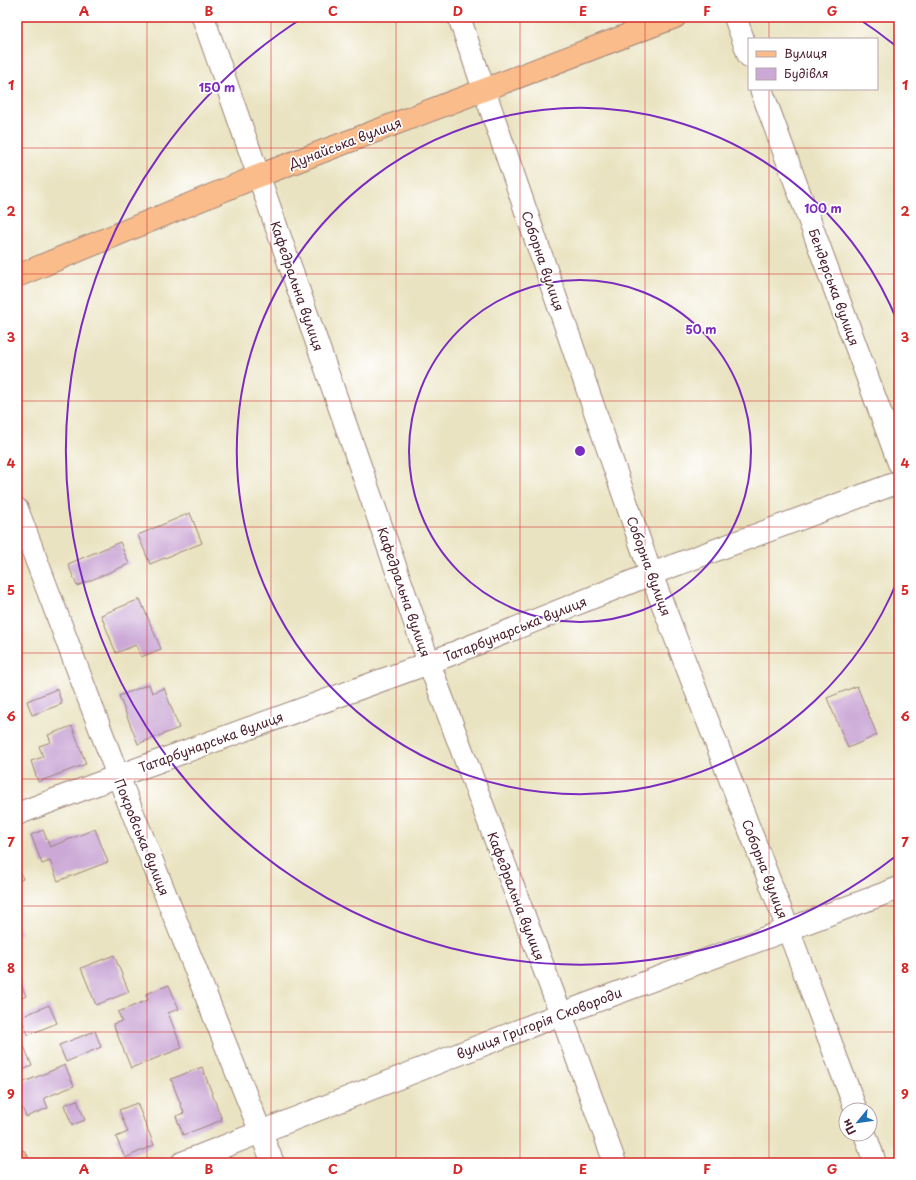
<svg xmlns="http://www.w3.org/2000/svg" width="916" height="1180" font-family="'Playpen Sans',sans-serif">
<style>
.building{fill:#cba8d6}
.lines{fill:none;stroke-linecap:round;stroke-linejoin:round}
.minor-casing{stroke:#9a8176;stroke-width:24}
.major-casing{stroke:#9a8176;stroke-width:24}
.minor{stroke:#fff;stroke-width:22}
.major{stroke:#fabc8b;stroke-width:22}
.grid{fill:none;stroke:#d62828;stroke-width:1;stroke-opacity:0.55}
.ring{fill:none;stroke:#7b2cbf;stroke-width:2}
.labels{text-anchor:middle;stroke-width:3.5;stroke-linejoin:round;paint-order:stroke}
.street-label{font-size:13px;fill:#4a1f2b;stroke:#fff}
.centre{fill:#7b2cbf;stroke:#fff;stroke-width:2}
.ring-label{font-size:12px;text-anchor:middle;font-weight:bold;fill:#7b2cbf;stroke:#fff;stroke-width:3.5;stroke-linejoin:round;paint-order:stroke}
.neatline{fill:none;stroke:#d62828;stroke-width:1.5}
.grid-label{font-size:13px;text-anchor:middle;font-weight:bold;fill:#d62828}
</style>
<rect width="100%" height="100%" fill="#fff"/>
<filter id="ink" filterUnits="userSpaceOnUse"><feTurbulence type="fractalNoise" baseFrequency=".025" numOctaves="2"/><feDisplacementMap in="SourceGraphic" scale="8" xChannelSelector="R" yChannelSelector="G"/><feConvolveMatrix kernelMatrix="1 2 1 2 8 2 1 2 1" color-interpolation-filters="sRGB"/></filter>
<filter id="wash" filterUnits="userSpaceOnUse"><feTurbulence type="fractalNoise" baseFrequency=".012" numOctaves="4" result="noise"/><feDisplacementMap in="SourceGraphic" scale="16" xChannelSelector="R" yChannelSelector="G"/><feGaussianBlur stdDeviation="0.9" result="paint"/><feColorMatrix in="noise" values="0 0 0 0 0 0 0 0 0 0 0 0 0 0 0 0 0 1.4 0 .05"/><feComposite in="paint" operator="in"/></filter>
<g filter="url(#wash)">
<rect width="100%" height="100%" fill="#eae3c1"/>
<g id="blocks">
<g class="building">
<path d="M 190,513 L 202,543 L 150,564 L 138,535 Z"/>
<path d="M 120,542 L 129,564 L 77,586 L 68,564 Z"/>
<path d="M 140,599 L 161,649 L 141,657 L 136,645 L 116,653 L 101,615 Z"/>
<path d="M 149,684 L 152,693 L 164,688 L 179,728 L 138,744 L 119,696 Z"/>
<path d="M 857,686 L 877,735 L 848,748 L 827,698 Z"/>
<path d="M 57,689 L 62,704 L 32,715 L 27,701 Z"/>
<path d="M 72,726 L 86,764 L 38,782 L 31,761 L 43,757 L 39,746 L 51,742 L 48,735 Z"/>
<path d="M 95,829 L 108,862 L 58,881 L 50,861 L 42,864 L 31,835 L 43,830 L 50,847 Z"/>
<path d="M 17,866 L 23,879 L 17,882 Z"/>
<path d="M 17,920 L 22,933 L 17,935 Z"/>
<path d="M 114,955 L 129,992 L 96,1005 L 81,968 Z"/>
<path d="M 17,975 L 26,996 L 17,1000 Z"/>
<path d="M 169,985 L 179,1009 L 168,1013 L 182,1048 L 131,1068 L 113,1024 L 122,1021 L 118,1012 L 148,1000 L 146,994 Z"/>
<path d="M 49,1005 L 57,1023 L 28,1035 L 21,1017 Z"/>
<path d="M 17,1029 L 32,1066 L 17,1072 Z"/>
<path d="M 95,1031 L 101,1047 L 66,1062 L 59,1045 Z"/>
<path d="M 65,1065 L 74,1086 L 44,1098 L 48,1108 L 26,1117 L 17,1095 L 17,1085 Z"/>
<path d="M 202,1067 L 222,1120 L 183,1135 L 176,1116 L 184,1113 L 171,1079 Z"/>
<path d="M 77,1100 L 85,1120 L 72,1125 L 64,1105 Z"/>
<path d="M 137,1103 L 154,1145 L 125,1158 L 116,1137 L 128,1132 L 119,1110 Z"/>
</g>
</g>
</g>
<g filter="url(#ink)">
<use href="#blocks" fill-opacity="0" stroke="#9a8176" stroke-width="1"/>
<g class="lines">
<defs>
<g id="minor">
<path d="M 203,17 L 429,663 L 561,1014 L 615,1163"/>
<path d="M 459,17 L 651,574 L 788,929 L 856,1110"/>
<path d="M 735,17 L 749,56"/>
<path d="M 761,89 L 899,463"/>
<path d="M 17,509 L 118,776 L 273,1163"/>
<path d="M 17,814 L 118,776 L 429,663 L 651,574 L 899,482"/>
<path d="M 865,1134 L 875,1163"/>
<path d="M 182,1163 L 561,1014 L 899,888"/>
</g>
<g id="major">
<path d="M 17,276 L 258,176 L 675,17"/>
<path d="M 17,1160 L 18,1163"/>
</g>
</defs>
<use href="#minor" class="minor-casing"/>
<use href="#major" class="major-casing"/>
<use href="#minor" class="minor"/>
<use href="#major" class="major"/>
</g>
</g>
<path class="grid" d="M 147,17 L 147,1163M 271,17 L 271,1163M 396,17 L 396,1163M 520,17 L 520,1163M 645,17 L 645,1163M 769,17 L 769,39M 769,89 L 769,1163M 17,148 L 899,148M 17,274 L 899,274M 17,401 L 899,401M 17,527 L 899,527M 17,653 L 899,653M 17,779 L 899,779M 17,906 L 899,906M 17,1032 L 899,1032"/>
<g class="ring">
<circle cx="580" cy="451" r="171"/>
<path d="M898 579A343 343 0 1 1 898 323"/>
<path d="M896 856A514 514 0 1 1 304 17M856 17A514 514 0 0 1 896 46"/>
</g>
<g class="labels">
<g class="street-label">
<text transform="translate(345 143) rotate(-21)" y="5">Дунайська вулиця</text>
<text transform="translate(543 261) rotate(71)" y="5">Соборна вулиця</text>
<text transform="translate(297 286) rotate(71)" y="5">Кафедральна вулиця</text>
<text transform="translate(834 287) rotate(70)" y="5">Бендерська вулиця</text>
<text transform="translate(649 566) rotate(70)" y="5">Соборна вулиця</text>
<text transform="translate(404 592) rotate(71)" y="5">Кафедральна вулиця</text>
<text transform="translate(515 629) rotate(-22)" y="5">Татарбунарська вулиця</text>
<text transform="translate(211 742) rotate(-20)" y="5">Татарбунарська вулиця</text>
<text transform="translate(142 837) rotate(68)" y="5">Покровська вулиця</text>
<text transform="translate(765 869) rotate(69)" y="5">Соборна вулиця</text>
<text transform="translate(516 896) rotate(69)" y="5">Кафедральна вулиця</text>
<text transform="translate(539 1023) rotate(-21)" y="5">вулиця Григорія Сковороди</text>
</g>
</g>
<circle cx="580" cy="451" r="6" class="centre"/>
<g class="ring-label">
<text x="217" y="92">150 m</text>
<text x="823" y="213">100 m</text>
<text x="701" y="334">50 m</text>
</g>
<rect width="916" height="1180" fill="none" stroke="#fff" stroke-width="44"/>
<rect x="748" y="38" width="130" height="52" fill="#ffffff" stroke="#b7a5aa"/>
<rect x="756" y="51" width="20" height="6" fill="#fabc8b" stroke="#b7a5aa"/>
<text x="784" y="58" font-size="12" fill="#4a1f2b">Вулиця</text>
<rect x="756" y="68" width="20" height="12" fill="#cba8d6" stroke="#b7a5aa"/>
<text x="784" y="78" font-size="12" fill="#4a1f2b">Будівля</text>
<g transform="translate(858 1122) rotate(241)"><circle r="19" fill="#ffffff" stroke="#b7a5aa"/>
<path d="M0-3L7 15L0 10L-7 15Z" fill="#1f6fb2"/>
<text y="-6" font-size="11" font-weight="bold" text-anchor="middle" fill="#4a1f2b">Пн</text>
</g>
<rect x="22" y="22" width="872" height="1136" class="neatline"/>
<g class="grid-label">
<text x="84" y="16">A</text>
<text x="209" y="16">B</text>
<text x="333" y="16">C</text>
<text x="458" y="16">D</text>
<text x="583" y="16">E</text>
<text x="707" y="16">F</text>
<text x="832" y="16">G</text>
<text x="11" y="90">1</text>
<text x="905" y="90">1</text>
<text x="11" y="216">2</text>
<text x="905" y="216">2</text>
<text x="11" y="342">3</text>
<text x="905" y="342">3</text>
<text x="11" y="468">4</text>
<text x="905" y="468">4</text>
<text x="11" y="595">5</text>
<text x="905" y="595">5</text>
<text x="11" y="721">6</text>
<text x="905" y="721">6</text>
<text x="11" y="847">7</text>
<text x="905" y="847">7</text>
<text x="11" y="973">8</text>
<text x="905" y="973">8</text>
<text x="11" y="1099">9</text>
<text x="905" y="1099">9</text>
<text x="84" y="1174">A</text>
<text x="209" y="1174">B</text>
<text x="333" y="1174">C</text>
<text x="458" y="1174">D</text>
<text x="583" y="1174">E</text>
<text x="707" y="1174">F</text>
<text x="832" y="1174">G</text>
</g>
</svg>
